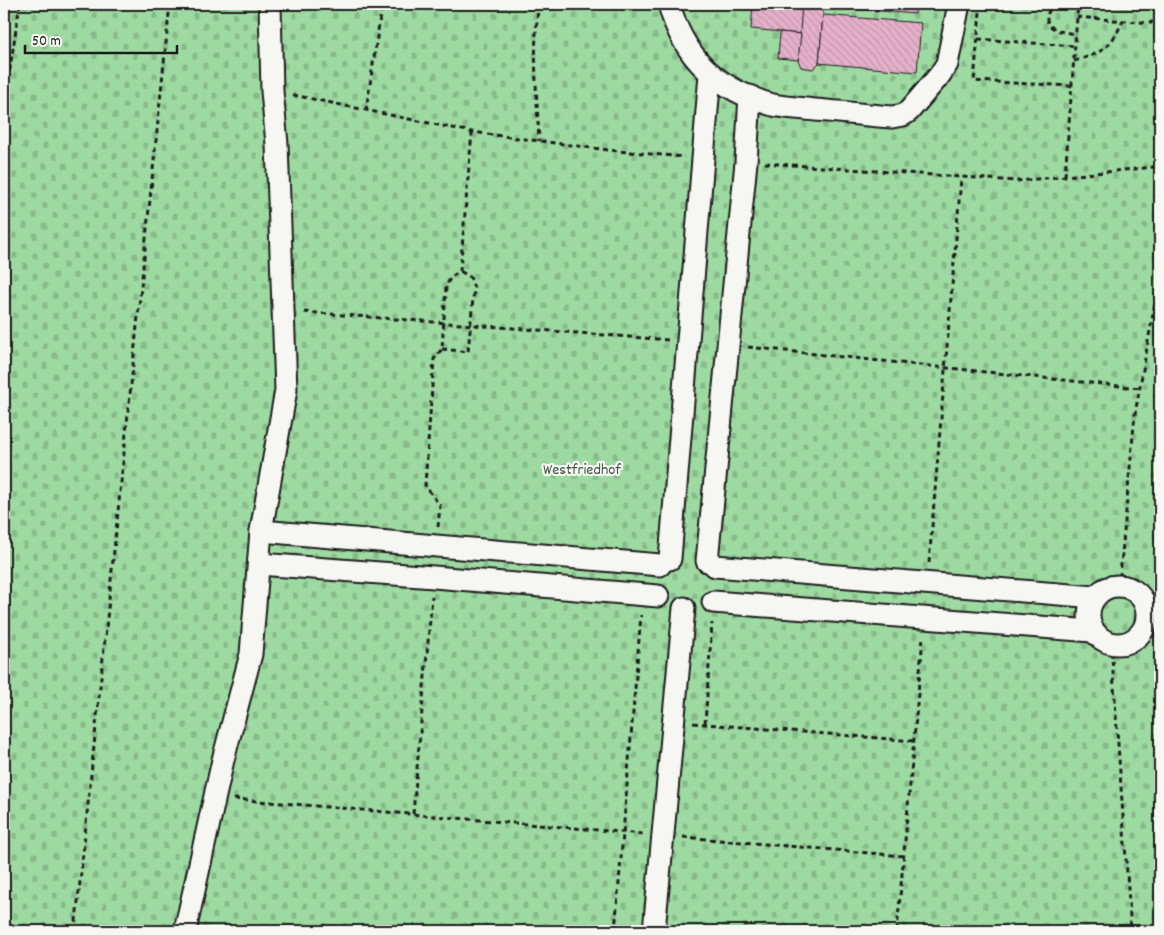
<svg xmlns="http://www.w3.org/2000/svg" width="1164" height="935" font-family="Dekko,sans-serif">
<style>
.cemetery{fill:url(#cemetery-stones);stroke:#5c7b5e}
.building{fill:url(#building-back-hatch);stroke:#1c1c1c}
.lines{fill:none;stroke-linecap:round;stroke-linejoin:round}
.minor-casing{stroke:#1c1c1c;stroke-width:25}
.path{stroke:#1c1c1c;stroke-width:3;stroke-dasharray:5 4;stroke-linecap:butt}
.minor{stroke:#f6f6f2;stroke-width:21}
.labels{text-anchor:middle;stroke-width:4.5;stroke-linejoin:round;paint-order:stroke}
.park-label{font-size:16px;fill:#435544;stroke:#f6f6f2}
</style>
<defs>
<pattern id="cemetery-stones" width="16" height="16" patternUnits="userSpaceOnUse" patternTransform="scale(1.25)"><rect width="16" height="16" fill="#9ddaa1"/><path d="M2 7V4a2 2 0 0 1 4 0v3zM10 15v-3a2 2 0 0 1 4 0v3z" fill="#87ba8a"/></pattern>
<pattern id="building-back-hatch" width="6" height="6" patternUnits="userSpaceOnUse" patternTransform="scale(1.25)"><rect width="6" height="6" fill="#e5b0c9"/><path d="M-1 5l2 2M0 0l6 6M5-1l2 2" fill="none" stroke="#c497ac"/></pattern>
</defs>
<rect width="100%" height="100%" fill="#f3e8ea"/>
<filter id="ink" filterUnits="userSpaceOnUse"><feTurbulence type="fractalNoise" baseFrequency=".02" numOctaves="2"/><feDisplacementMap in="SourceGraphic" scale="10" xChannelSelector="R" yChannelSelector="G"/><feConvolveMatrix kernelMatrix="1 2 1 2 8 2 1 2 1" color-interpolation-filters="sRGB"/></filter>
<g filter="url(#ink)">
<rect class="cemetery" x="4" y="4" width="1156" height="927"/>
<g class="building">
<path d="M 748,4 L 802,4 L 802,9 Z"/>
<path d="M 753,4 L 802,9 L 801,34 L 751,29 Z"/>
<path d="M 802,4 L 824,4 L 819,63 L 813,69 L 801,67 L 798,60 Z"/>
<path d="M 824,4 L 916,4 L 915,14 L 824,6 Z"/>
<path d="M 823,15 L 921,23 L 917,72 L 819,63 Z"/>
<path d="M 780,32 L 801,34 L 798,60 L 778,58 Z"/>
</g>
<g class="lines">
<defs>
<g id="minor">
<path d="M 669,4 C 683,58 720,91 773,105 C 787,108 801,108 815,110 C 841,112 866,115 892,117 L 903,115 L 909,111 L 939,76 L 947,64 L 959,4"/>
<path d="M 261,531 L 660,565"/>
<path d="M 670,559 L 710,74"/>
<path d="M 707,561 L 746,162 L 750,96"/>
<path d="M 259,564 L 434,577 L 658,596"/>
<path d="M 715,566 L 1095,597"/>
<circle cx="1118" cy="615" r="29"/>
<path d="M 713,602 L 1093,631"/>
<path d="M 185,931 L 223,760 L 251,654 L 261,531 L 286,390 L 277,144 L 272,91 L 270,4"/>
<path d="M 654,931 L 684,608"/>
</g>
</defs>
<use href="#minor" class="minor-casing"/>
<g class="path">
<path d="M 539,4 C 532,47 537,97 539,141"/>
<path d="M 1057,4 C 1046,9 1042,23 1055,29 C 1061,32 1069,33 1076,34"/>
<path d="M 1157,4 L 1160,8"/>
<path d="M 980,12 L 974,81 L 1072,86"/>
<path d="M 1077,17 L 1151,23 L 1160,12"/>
<path d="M 978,39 L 1075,46"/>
<path d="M 1074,61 C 1101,54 1112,47 1123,20"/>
<path d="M 293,95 L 472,132 L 608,150 L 684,157"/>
<path d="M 4,106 L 20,4"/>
<path d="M 366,111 L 382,4"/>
<path d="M 765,163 L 1017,181 L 1154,167 L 1160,168"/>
<path d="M 1065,176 L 1078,4"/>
<path d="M 304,312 L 669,340"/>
<path d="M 748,347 L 1139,388"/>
<path d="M 442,349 L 468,352 L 474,288 L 470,277 L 460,271"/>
<path d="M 438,527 L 440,506 L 425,485 L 434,359 L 442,349 L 446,287 L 450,278 L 460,271 L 472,132"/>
<path d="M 929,563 L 961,178"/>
<path d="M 1119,586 L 1135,414 L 1160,275"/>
<path d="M 1111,643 L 1131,931"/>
<path d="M 693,723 L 914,741"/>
<path d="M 705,724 L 712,623"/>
<path d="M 234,799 L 644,834"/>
<path d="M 413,814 L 432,596"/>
<path d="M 683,837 L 904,856"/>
<path d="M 75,931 L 170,4"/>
<path d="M 615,931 L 641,615"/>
<path d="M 897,931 L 923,637"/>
</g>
<use href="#minor" class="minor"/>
</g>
</g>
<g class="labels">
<g class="park-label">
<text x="582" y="474">Westfriedhof</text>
</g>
</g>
<rect width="1164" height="935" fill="none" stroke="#f6f6f2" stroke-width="20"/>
<rect x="10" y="10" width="1144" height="915" fill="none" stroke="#1c1c1c" stroke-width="2" filter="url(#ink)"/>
<path d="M25 45v8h152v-8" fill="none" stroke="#1c1c1c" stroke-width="2.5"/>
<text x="32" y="45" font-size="15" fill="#1c1c1c" stroke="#f6f6f2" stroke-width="4" paint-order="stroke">50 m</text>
</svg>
